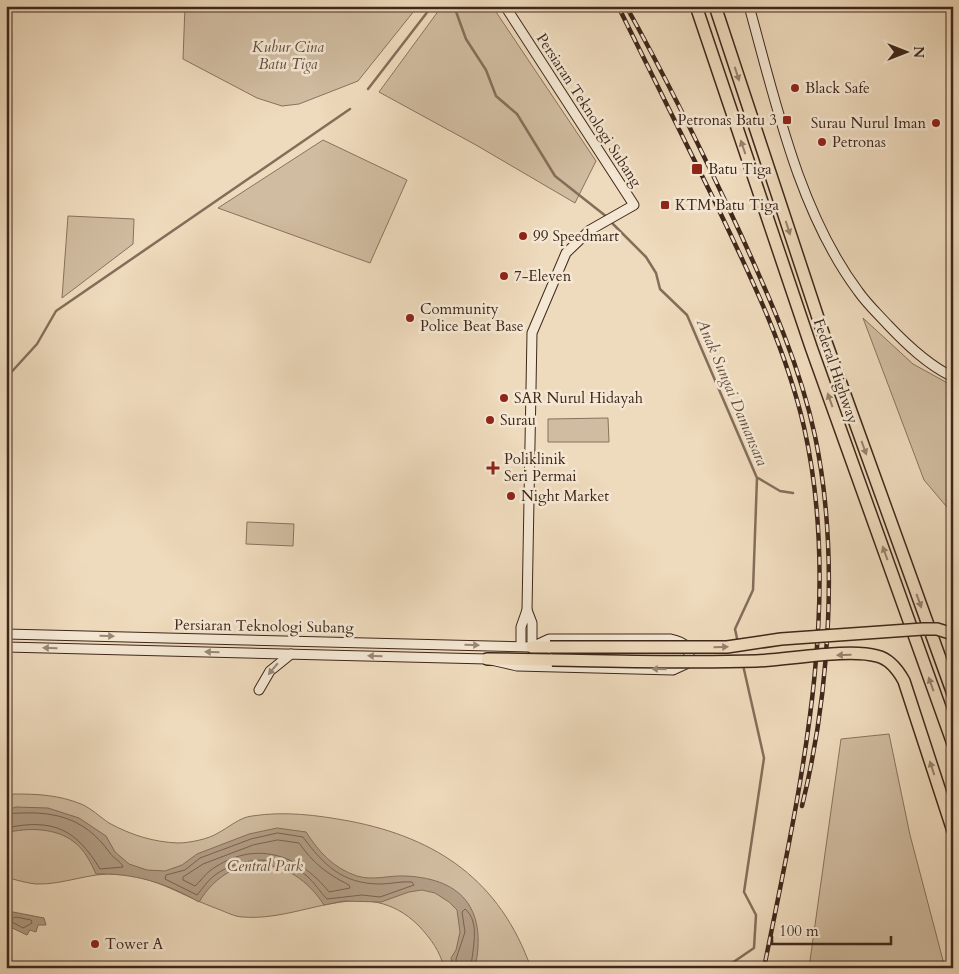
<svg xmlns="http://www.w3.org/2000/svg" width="959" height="974" font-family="Cardo,serif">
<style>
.green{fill:#d0bca0;stroke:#88725d}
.water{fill:#b29d85;stroke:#846e5a}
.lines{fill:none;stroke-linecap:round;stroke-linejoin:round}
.shore{stroke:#786250;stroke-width:1}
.stream{stroke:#846e5a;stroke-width:2.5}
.secondary-casing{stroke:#3f271a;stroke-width:11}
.highway-casing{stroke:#3f271a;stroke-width:14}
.secondary{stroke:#f4e7d3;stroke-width:9}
.highway{stroke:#eedabc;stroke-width:11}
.rail-casing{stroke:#3f271a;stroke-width:4.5}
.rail{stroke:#f4e7d3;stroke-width:2.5;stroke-dasharray:8;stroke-linecap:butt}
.highway-bridge-casing{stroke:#3f271a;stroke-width:14;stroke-linecap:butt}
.highway-bridge{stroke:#eedabc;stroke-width:11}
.oneway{fill:#96806b}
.oneway2{fill:#9a8776}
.poi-dot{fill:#8f2418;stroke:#f4e7d3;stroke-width:2}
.labels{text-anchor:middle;stroke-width:5;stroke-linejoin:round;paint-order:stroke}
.park-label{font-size:15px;font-style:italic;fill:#634c3c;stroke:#f4e7d3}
.poi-label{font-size:15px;fill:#3f271a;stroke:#f4e7d3;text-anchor:start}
.street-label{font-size:15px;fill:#3f271a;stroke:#f4e7d3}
.water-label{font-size:16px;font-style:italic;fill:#624a3a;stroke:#f4e7d3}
</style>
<rect width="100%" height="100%" fill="#eedabc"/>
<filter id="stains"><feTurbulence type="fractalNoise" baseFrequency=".004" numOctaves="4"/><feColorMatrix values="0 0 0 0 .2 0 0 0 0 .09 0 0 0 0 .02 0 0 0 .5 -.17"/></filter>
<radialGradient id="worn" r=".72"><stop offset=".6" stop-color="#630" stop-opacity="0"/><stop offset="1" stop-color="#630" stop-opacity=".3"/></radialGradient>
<g class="green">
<path d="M 185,6 L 418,6 L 358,81 L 299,104 L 282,106 L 257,98 L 183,59 Z"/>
<path d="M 442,6 L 492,6 L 596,161 L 575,203 L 476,145 L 379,92 Z"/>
<path d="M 323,140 L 407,180 L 370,263 L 218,208 Z"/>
<path d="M 68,216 L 134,219 L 133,244 L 62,298 Z"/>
<path d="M 863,318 L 913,364 L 953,386 L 953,562 L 950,556 L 952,513 L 924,480 Z"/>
<path d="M 608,418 L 609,442 L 548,442 L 548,419 Z"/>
<path d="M 247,522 L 294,524 L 293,546 L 246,544 Z"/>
<path d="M 889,734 L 910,835 L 945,968 L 809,968 L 841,739 Z"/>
<path d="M 14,794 C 38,794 59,795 81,804 C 91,808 100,817 109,823 C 131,835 153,842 178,843 C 189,843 209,839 218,833 C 228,828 240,817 252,816 C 285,811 316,815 349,821 C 438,838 500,881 531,968 L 444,968 C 440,951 431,939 419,926 C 365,872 305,922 243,917 C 235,917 226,912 218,909 C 184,897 155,876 118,874 C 90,872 64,885 36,884 C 26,883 16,880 6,877 L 6,797 Z"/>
</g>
<g class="water">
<path d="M 16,807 L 48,808 L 79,818 L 106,836 L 115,852 L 129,864 L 147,870 L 165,871 L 182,865 L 197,854 L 249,834 L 277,828 L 306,832 C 319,852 333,868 357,876 C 374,881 389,875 406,876 C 465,879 487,912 475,968 L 453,968 L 451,958 L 456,950 L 460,932 L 457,910 L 449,902 L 435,893 L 422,890 L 409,892 L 381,902 L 344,901 L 324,905 C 292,855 232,848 199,902 C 166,883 134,873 96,874 C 91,863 85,850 74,842 C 57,828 27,827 6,833 L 6,810 Z"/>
<path d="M 13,912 L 44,918 L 46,925 L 38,925 L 36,932 L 30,930 L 27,935 L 6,925 L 6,913 Z"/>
</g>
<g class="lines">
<g class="shore">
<path d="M 6,814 C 50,810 83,815 110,853 C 114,859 121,861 123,867 L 100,869 C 76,829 53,818 6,828"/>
<path d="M 278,833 L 303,837 C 323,864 342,884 380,884 C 391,884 401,881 412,882 L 414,885 L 380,897 L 362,895 L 327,899 C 320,892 315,883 307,876 C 281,854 242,856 215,875 C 208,880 203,888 197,895 L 165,879 L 166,875 L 185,870 L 200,858 L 251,839 Z"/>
<path d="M 278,840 L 299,843 C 313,863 327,874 349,885 L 350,888 L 329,892 C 299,854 254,839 211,870 C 205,874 201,881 195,886 L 183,880 L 183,877 L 203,864 L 253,845 Z"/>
<path d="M 16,917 L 31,920 L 32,923 L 23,928 L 12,922 L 12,919 Z"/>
<path d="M 457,968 L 456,959 L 465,932 L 462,912 L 465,909 C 481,922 472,950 471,968"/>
</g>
<g class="stream">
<path d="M 454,6 L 466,39 L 486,70 L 496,96 L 517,114 L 555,176 L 607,217"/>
<path d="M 368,89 L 432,6"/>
<path d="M 610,221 L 646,257 L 656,273 L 660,289 L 687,315 L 757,478 L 753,590 L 735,629 L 738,643"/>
<path d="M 6,378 L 37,344 L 56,311 L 350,109"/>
<path d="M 758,478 L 780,491 L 793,493"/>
<path d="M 731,968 L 732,963 L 754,948 L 756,915 L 744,892 L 764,758 L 743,665"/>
</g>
<defs>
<g id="secondary">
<path d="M 505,6 L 634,205 L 590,230 L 566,253 L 532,333 L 527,610 L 521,627 L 521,646"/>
<path d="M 749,6 C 775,100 799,212 858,291 C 867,304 878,314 888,325 C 907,345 928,365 953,377"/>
<path d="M 527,610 L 532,623 L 532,647"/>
<path d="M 6,634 L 532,647 L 549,639 L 670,639 C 685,642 694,648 686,664 L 673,670 L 517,666 L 487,659 L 6,647"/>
<path d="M 259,690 L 270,671 L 291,654"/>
</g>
<g id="highway">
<path d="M 696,6 L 811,347 L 953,744"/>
<path d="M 715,6 L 826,342 L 953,694"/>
<path d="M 532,647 L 550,647"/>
<path d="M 487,659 L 552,660"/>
</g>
</defs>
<use href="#secondary" class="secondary-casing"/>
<use href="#highway" class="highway-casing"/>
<use href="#secondary" class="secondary"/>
<use href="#highway" class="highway"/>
<defs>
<g id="rail">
<path d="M 618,6 C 651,73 684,139 717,206 C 751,277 786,349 804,427 C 844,604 799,793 764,968"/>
<path d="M 626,6 C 668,81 706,159 742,237 C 771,301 800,366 815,436 C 839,551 830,692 802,806"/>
</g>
</defs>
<use href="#rail" class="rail-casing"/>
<use href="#rail" class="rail"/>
<defs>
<g id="highway-bridge">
<path d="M 550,647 L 727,647 L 781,639 L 923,629 L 937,629 L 953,634"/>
<path d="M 552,660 C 620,661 688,663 756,661 C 789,660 848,648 877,656 C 890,659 898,670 904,681 L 953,831"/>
</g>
</defs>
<use href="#highway-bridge" class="highway-bridge-casing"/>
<use href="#highway-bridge" class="highway-bridge"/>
</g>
<defs><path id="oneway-solid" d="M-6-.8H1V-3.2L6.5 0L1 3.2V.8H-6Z" transform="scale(1.25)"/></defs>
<g class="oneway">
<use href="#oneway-solid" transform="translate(737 74) rotate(72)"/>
<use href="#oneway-solid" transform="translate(743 147) rotate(-109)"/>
<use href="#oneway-solid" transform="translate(788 228) rotate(72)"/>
<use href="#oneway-solid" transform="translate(830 400) rotate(-110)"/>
<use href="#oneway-solid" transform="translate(864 448) rotate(70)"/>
<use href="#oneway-solid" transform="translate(885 553) rotate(-110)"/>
<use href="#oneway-solid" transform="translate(919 601) rotate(70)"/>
<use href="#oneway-solid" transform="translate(721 647) rotate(-1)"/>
<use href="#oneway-solid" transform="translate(844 655) rotate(178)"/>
<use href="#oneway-solid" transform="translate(931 684) rotate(-110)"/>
<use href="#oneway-solid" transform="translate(932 768) rotate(-108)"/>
</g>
<g class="oneway2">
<use href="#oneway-solid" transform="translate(107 636) rotate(1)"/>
<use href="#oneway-solid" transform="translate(472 645) rotate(1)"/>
<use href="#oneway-solid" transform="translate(50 648) rotate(-179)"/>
<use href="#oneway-solid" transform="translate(212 652) rotate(-179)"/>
<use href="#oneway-solid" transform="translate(375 656) rotate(-179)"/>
<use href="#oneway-solid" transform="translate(273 669) rotate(130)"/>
<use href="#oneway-solid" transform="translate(659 669) rotate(-179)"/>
</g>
<g class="poi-dot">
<circle cx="795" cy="88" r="5"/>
<rect x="782" y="115" width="10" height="10" rx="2.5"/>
<circle cx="936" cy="123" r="5"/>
<circle cx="822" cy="142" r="5"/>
<rect x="691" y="163" width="12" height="12" rx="2.5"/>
<rect x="660" y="200" width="10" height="10" rx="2.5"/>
<circle cx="523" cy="236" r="5"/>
<circle cx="504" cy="276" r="5"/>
<circle cx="410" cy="318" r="5"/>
<circle cx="504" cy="398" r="5"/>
<circle cx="490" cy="420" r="5"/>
<path d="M490.5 460.5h5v5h5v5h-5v5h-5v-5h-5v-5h5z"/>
<circle cx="511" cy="496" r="5"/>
<circle cx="95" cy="944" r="5"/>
</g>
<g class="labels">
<g class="park-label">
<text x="288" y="52">Kubur Cina<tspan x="288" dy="17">Batu Tiga</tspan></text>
<text x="265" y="871">Central Park</text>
</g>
<g class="poi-label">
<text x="805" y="93">Black Safe</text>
<text x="777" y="125" text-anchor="end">Petronas Batu 3</text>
<text x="926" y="128" text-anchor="end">Surau Nurul Iman</text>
<text x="832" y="147">Petronas</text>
<text x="708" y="174">Batu Tiga</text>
<text x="675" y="210">KTM Batu Tiga</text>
<text x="533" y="241">99 Speedmart</text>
<text x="514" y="281">7-Eleven</text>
<text x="420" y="314">Community<tspan x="420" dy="17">Police Beat Base</tspan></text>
<text x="514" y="403">SAR Nurul Hidayah</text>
<text x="500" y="425">Surau</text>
<text x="504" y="464">Poliklinik<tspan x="504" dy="17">Seri Permai</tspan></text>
<text x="521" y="501">Night Market</text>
<text x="105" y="949">Tower A</text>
</g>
<g class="street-label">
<text transform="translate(589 110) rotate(57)" y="5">Persiaran Teknologi Subang</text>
<text transform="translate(836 371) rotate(71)" y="5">Federal Highway</text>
<text transform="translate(264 626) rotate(1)" y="5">Persiaran Teknologi Subang</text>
</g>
<g class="water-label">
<text transform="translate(733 392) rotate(67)" y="6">Anak Sungai Damansara</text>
</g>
</g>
<rect width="959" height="974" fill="none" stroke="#eedabc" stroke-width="25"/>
<rect x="8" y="8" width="944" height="959" fill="none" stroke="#3f271a" stroke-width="2.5"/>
<rect x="12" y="12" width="934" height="949" fill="none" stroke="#3f271a"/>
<g transform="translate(906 52) rotate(90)" stroke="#f4e7d3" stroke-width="4" paint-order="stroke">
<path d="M0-4L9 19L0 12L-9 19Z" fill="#3f271a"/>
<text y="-8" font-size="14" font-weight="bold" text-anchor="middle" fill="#3f271a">N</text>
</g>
<path d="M772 936v8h119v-8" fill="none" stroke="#3f271a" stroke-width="2.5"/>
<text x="779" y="936" font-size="15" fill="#3f271a" stroke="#f4e7d3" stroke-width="4" paint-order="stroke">100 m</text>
<rect width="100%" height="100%" filter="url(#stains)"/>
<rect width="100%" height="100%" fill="url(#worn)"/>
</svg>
